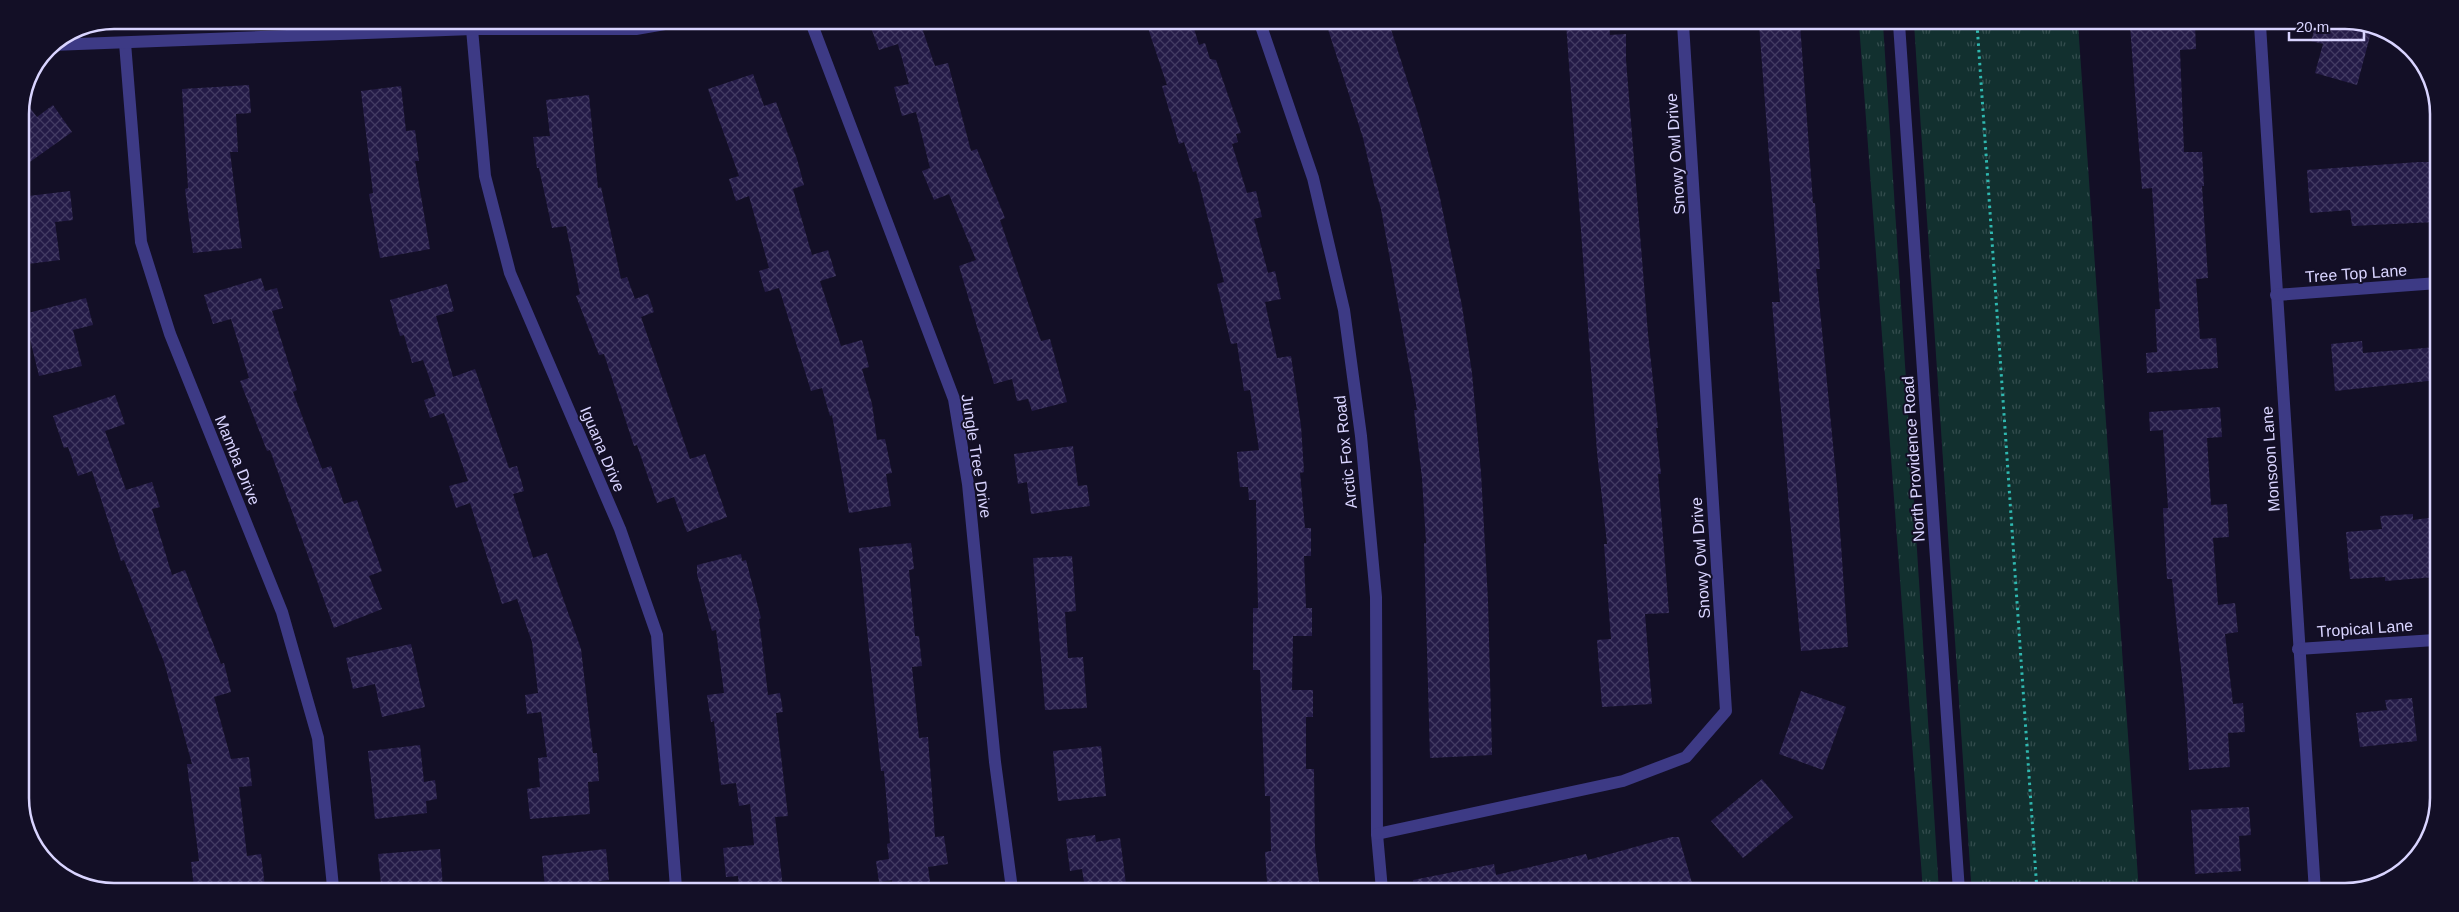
<svg xmlns="http://www.w3.org/2000/svg" width="2459" height="912" font-family="Helvetica,sans-serif">
<style>
.grass{fill:url(#grass-tufts)}
.building{fill:url(#building-cross-hatch)}
.lines{fill:none;stroke-linecap:round;stroke-linejoin:round}
.path{stroke:#2fb8b0;stroke-width:3;stroke-dasharray:2.5 4;stroke-linecap:butt}
.minor{stroke:#3d3a85;stroke-width:12}
.labels{text-anchor:middle;stroke-width:4;stroke-linejoin:round;paint-order:stroke}
.street-label{font-size:16px;fill:#d9d4ff;stroke:#130f26}
.rim{fill:none;stroke:#d9d4ff;stroke-width:2.5}
</style>
<defs>
<pattern id="grass-tufts" width="24" height="20" patternUnits="userSpaceOnUse" patternTransform="scale(1.25)"><rect width="24" height="20" fill="#12302f"/><path d="M3 7l-1-3M5 7V3M7 7l1-3M15 17l-1-3M17 17v-4M19 17l1-3" fill="none" stroke="#344d4e"/></pattern>
<pattern id="building-cross-hatch" width="8" height="8" patternUnits="userSpaceOnUse" patternTransform="scale(1.25)"><rect width="8" height="8" fill="#241b47"/><path d="M0 0l8 8M0 8l8-8" fill="none" stroke="#433b63"/></pattern>
</defs>
<rect width="100%" height="100%" fill="#130f26"/>
<g class="grass">
<path d="M 1859,24 L 1883,24 L 1939,891 L 1923,891 Z"/>
<path d="M 1914,24 L 2078,24 L 2139,892 L 1974,891 L 1971,881 Z"/>
</g>
<g class="building">
<path d="M 869,22 L 920,22 L 935,66 L 948,63 L 971,151 L 977,149 L 1005,218 L 1000,220 L 1041,341 L 1050,339 L 1067,402 L 1032,411 L 1028,399 L 1017,401 L 1012,379 L 994,384 L 959,266 L 976,260 L 949,194 L 934,200 L 922,171 L 930,168 L 916,112 L 902,116 L 894,87 L 909,84 L 898,44 L 879,50 Z"/>
<path d="M 1146,22 L 1192,22 L 1199,45 L 1205,43 L 1210,59 L 1216,60 L 1241,133 L 1236,134 L 1238,142 L 1232,144 L 1247,193 L 1256,191 L 1262,217 L 1254,219 L 1268,273 L 1275,271 L 1281,299 L 1265,302 L 1277,358 L 1291,356 L 1301,426 L 1304,472 L 1300,473 L 1305,528 L 1311,528 L 1311,556 L 1304,556 L 1306,608 L 1312,608 L 1312,636 L 1293,636 L 1292,690 L 1313,690 L 1313,717 L 1306,717 L 1306,769 L 1314,769 L 1315,848 L 1319,882 L 1311,882 L 1312,890 L 1276,890 L 1276,881 L 1267,882 L 1265,852 L 1271,851 L 1270,796 L 1265,796 L 1260,670 L 1253,670 L 1253,608 L 1258,608 L 1256,500 L 1249,500 L 1248,487 L 1240,487 L 1237,452 L 1259,450 L 1250,390 L 1244,391 L 1237,343 L 1231,344 L 1217,284 L 1224,282 L 1196,171 L 1193,172 L 1184,142 L 1179,144 L 1162,86 L 1167,85 Z"/>
<path d="M 1326,23 L 1389,23 L 1418,114 L 1439,193 L 1462,306 L 1472,373 L 1481,473 L 1488,601 L 1492,755 L 1430,758 L 1424,543 L 1426,543 L 1422,478 L 1414,410 L 1417,410 L 1381,209 L 1374,185 L 1363,138 Z"/>
<path d="M 1566,23 L 1609,23 L 1610,35 L 1626,34 L 1626,60 L 1648,334 L 1658,428 L 1656,428 L 1661,474 L 1658,474 L 1669,613 L 1645,614 L 1652,704 L 1602,707 L 1597,640 L 1611,639 L 1604,544 L 1607,544 L 1597,452 Z"/>
<path d="M 1759,24 L 1800,24 L 1813,203 L 1815,203 L 1820,269 L 1816,269 L 1837,486 L 1848,647 L 1801,651 L 1772,302 L 1780,302 Z"/>
<path d="M 2130,25 L 2195,25 L 2196,49 L 2180,50 L 2184,152 L 2202,152 L 2204,186 L 2202,186 L 2208,278 L 2196,279 L 2200,339 L 2216,338 L 2218,368 L 2147,373 L 2146,353 L 2157,352 L 2155,309 L 2160,309 L 2152,188 L 2142,189 Z"/>
<path d="M 2316,25 L 2373,25 L 2357,85 L 2315,73 L 2323,44 L 2311,41 Z"/>
<path d="M 753,74 L 764,106 L 776,102 L 797,159 L 804,185 L 793,189 L 812,255 L 828,250 L 836,276 L 820,281 L 841,346 L 862,340 L 869,367 L 862,369 L 872,404 L 877,440 L 885,439 L 892,473 L 886,474 L 891,506 L 849,513 L 832,415 L 830,416 L 822,388 L 811,391 L 779,288 L 765,292 L 759,271 L 769,268 L 749,196 L 736,201 L 729,179 L 739,176 L 708,89 Z"/>
<path d="M 249,85 L 251,113 L 236,114 L 238,152 L 230,152 L 242,248 L 193,253 L 185,189 L 188,188 L 182,89 Z"/>
<path d="M 401,86 L 406,131 L 415,130 L 419,161 L 415,161 L 430,249 L 380,258 L 369,194 L 373,193 L 361,91 Z"/>
<path d="M 589,95 L 598,188 L 601,187 L 621,279 L 627,277 L 635,299 L 648,294 L 654,312 L 641,317 L 690,459 L 705,454 L 727,517 L 687,532 L 674,497 L 657,503 L 637,445 L 634,446 L 604,354 L 599,355 L 576,296 L 580,294 L 566,226 L 552,228 L 539,168 L 537,168 L 533,137 L 550,136 L 546,100 Z"/>
<path d="M 24,100 L 37,117 L 53,105 L 72,132 L 20,169 L 20,108 Z"/>
<path d="M 2419,162 L 2438,162 L 2438,201 L 2435,202 L 2436,222 L 2352,226 L 2350,210 L 2310,213 L 2307,170 Z"/>
<path d="M 70,191 L 73,220 L 55,222 L 60,260 L 20,265 L 20,197 Z"/>
<path d="M 261,278 L 265,291 L 277,288 L 283,308 L 272,311 L 297,390 L 293,392 L 322,469 L 331,466 L 344,504 L 357,500 L 382,571 L 369,576 L 382,609 L 334,628 L 270,450 L 267,451 L 240,381 L 249,378 L 231,319 L 213,324 L 204,295 Z"/>
<path d="M 447,284 L 454,311 L 436,316 L 453,377 L 475,369 L 509,468 L 517,466 L 524,491 L 513,494 L 533,558 L 547,553 L 581,649 L 593,753 L 597,753 L 599,781 L 588,782 L 590,814 L 530,819 L 527,789 L 540,787 L 538,758 L 547,757 L 541,712 L 527,714 L 525,695 L 538,693 L 532,642 L 517,599 L 502,604 L 470,503 L 456,508 L 449,486 L 468,481 L 444,413 L 430,418 L 424,400 L 436,396 L 423,360 L 412,363 L 404,335 L 400,336 L 390,300 Z"/>
<path d="M 86,298 L 93,325 L 73,330 L 82,366 L 39,376 L 24,314 Z"/>
<path d="M 2362,341 L 2363,353 L 2437,347 L 2437,380 L 2335,391 L 2331,344 Z"/>
<path d="M 115,395 L 125,424 L 105,431 L 126,490 L 152,482 L 160,507 L 152,509 L 172,575 L 185,570 L 221,664 L 224,663 L 231,692 L 214,697 L 231,759 L 249,757 L 252,786 L 239,787 L 247,856 L 261,854 L 265,887 L 194,887 L 191,862 L 199,861 L 187,764 L 192,764 L 164,662 L 124,560 L 121,561 L 92,471 L 78,476 L 68,447 L 64,448 L 53,416 Z"/>
<path d="M 2220,407 L 2222,437 L 2207,438 L 2211,505 L 2227,504 L 2229,537 L 2213,538 L 2218,605 L 2235,603 L 2238,632 L 2225,634 L 2233,704 L 2243,703 L 2245,732 L 2228,733 L 2230,767 L 2189,770 L 2185,707 L 2172,579 L 2167,579 L 2163,508 L 2168,508 L 2163,430 L 2150,431 L 2149,412 Z"/>
<path d="M 1073,446 L 1078,486 L 1087,485 L 1090,506 L 1031,514 L 1027,482 L 1018,484 L 1014,454 Z"/>
<path d="M 2413,514 L 2413,520 L 2436,517 L 2436,577 L 2385,581 L 2385,577 L 2350,579 L 2346,532 L 2382,529 L 2380,516 Z"/>
<path d="M 911,543 L 914,569 L 909,570 L 915,636 L 919,636 L 922,666 L 912,667 L 919,738 L 928,737 L 935,837 L 944,836 L 948,864 L 928,867 L 931,889 L 894,889 L 892,880 L 879,882 L 876,861 L 889,859 L 887,844 L 890,843 L 884,771 L 881,771 L 859,548 Z"/>
<path d="M 741,554 L 742,561 L 746,560 L 761,618 L 759,619 L 768,695 L 780,693 L 783,712 L 776,713 L 788,816 L 775,817 L 783,888 L 739,888 L 738,876 L 726,877 L 723,848 L 754,845 L 750,804 L 739,806 L 736,783 L 721,785 L 714,721 L 711,722 L 707,695 L 724,693 L 716,630 L 712,631 L 697,574 L 697,565 Z"/>
<path d="M 1072,556 L 1076,611 L 1065,612 L 1068,658 L 1083,657 L 1087,708 L 1045,710 L 1033,558 Z"/>
<path d="M 411,644 L 425,707 L 382,717 L 375,684 L 353,689 L 346,658 Z"/>
<path d="M 1801,691 L 1846,707 L 1823,770 L 1779,754 Z"/>
<path d="M 2412,698 L 2417,741 L 2360,747 L 2356,713 L 2387,710 L 2385,700 Z"/>
<path d="M 420,745 L 424,782 L 435,780 L 437,799 L 426,801 L 427,813 L 375,819 L 368,751 Z"/>
<path d="M 1101,746 L 1106,796 L 1058,801 L 1053,751 Z"/>
<path d="M 1762,779 L 1793,817 L 1743,858 L 1711,821 Z"/>
<path d="M 2249,807 L 2251,835 L 2239,836 L 2241,871 L 2195,874 L 2191,810 Z"/>
<path d="M 1095,835 L 1096,842 L 1120,838 L 1126,884 L 1085,889 L 1082,869 L 1070,871 L 1066,839 Z"/>
<path d="M 1671,837 L 1679,837 L 1692,883 L 1665,890 L 1414,890 L 1413,880 L 1494,864 L 1496,875 L 1586,854 L 1588,860 Z"/>
<path d="M 440,849 L 443,888 L 394,888 L 394,883 L 381,884 L 378,854 Z"/>
<path d="M 606,849 L 609,880 L 587,883 L 587,888 L 545,888 L 542,856 Z"/>
</g>
<g class="lines">
<path class="path" d="M 1977,24 L 2037,891"/>
<g class="minor">
<path d="M 811,22 L 954,399 L 968,484 L 995,762 L 1012,889"/>
<path d="M 1260,23 L 1313,178 L 1344,310 L 1361,436 L 1376,597 L 1377,834 L 1382,890"/>
<path d="M 1899,24 L 1959,891"/>
<path d="M 2260,25 L 2315,892"/>
<path d="M 472,29 L 485,176 L 510,273 L 620,529 L 657,635 L 676,888"/>
<path d="M 125,43 L 141,242 L 170,334 L 282,612 L 318,738 L 333,887"/>
<path d="M 52,45 L 472,29 L 636,29 L 682,21"/>
<path d="M 2276,295 L 2438,283"/>
<path d="M 2298,649 L 2435,640"/>
<path d="M 1377,834 L 1623,781 L 1686,757 L 1726,711 L 1683,24"/>
</g>
</g>
<g class="labels">
<g class="street-label">
<text transform="translate(1675 154) rotate(-94)" y="6">Snowy Owl Drive</text>
<text transform="translate(2356 273) rotate(-4)" y="6">Tree Top Lane</text>
<text transform="translate(603 449) rotate(67)" y="6">Iguana Drive</text>
<text transform="translate(1345 452) rotate(-96)" y="6">Arctic Fox Road</text>
<text transform="translate(977 456) rotate(81)" y="6">Jungle Tree Drive</text>
<text transform="translate(1913 459) rotate(-94)" y="6">North Providence Road</text>
<text transform="translate(2270 459) rotate(-94)" y="6">Monsoon Lane</text>
<text transform="translate(238 460) rotate(68)" y="6">Mamba Drive</text>
<text transform="translate(1700 558) rotate(-94)" y="6">Snowy Owl Drive</text>
<text transform="translate(2365 628) rotate(-4)" y="6">Tropical Lane</text>
</g>
</g>
<path d="M0 0H2459V912H0ZM114 29H2345A85 85 0 0 1 2430 114V798A85 85 0 0 1 2345 883H114A85 85 0 0 1 29 798V114A85 85 0 0 1 114 29Z" fill="#130f26" fill-rule="evenodd"/>
<path class="rim" d="M114 29H2345A85 85 0 0 1 2430 114V798A85 85 0 0 1 2345 883H114A85 85 0 0 1 29 798V114A85 85 0 0 1 114 29Z"/>
<path d="M2289 32v8h75v-8" fill="none" stroke="#d9d4ff" stroke-width="2.5"/>
<text x="2296" y="32" font-size="15" fill="#d9d4ff" stroke="#130f26" stroke-width="4" paint-order="stroke">20 m</text>
</svg>
